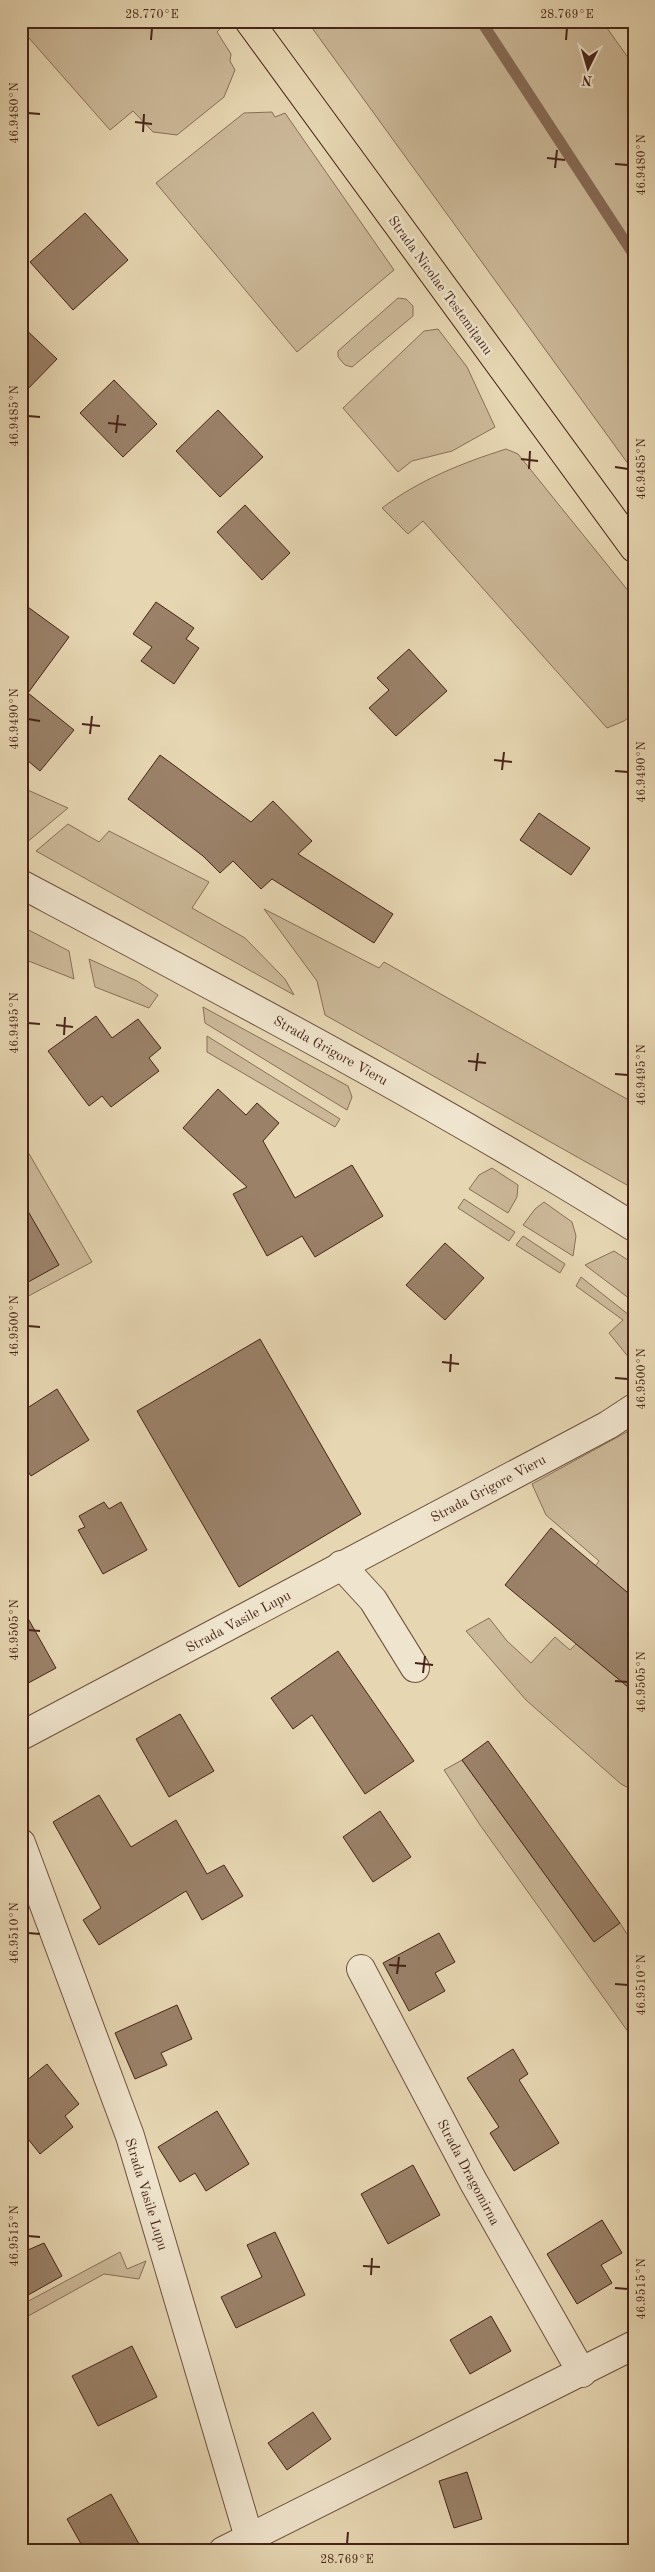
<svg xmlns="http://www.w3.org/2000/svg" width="655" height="2572" font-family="'Old Standard TT',serif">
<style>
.green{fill:#cbb898;stroke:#8a6e58}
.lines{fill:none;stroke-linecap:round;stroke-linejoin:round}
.stream{stroke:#866a55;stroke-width:11}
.building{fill:#9a8168;stroke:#482418}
.minor-casing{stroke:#70503e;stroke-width:30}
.major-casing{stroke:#482418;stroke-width:30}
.minor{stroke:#efe4cd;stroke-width:28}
.major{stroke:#e6d6b2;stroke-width:28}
.ticks{fill:none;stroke:#482418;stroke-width:2}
.labels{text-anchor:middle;stroke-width:5;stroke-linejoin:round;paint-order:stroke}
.street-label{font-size:14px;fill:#482418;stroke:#efe4cd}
.neatline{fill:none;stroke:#482418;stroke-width:2}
.ticks-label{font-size:12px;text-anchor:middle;fill:#482418}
</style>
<rect width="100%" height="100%" fill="#e6d6b2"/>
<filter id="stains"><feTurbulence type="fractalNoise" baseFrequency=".004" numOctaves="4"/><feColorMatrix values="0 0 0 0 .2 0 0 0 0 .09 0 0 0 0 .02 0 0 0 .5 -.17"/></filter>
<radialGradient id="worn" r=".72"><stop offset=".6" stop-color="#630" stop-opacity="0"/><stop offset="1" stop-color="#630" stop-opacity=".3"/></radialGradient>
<g class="green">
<path d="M 21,21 L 214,21 L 220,29 L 217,32 L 231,54 L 230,61 L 235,70 L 224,97 L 177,135 L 153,132 L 133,111 L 110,130 L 21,29 Z"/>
<path d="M 307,21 L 602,21 L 634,66 L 634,472 Z"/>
<path d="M 272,112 L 275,117 L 285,113 L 394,270 L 297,352 L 156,183 L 244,113 Z"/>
<path d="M 398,298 L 406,299 L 413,306 L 413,316 L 352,367 L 345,365 L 338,357 L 338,351 Z"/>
<path d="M 438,329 L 467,367 L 495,427 L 452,451 L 412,461 L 398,472 L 343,408 L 424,331 Z"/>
<path d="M 506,449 L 518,454 L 634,598 L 634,713 L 624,721 L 607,728 L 423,521 L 408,534 L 382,508 C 419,480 462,463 506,449 Z"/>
<path d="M 21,787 L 68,808 L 26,843 L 21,841 Z"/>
<path d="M 68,824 L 99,842 L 109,831 L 209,882 L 192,908 L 245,938 L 285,979 L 294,995 L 36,851 Z"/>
<path d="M 264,909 L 379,968 L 384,962 L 634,1103 L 634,1189 L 325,1015 L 317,981 Z"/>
<path d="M 21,926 L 69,951 L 74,979 L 21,958 Z"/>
<path d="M 89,959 L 137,981 L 158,995 L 149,1008 L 95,987 Z"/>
<path d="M 203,1007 L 348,1086 L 352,1097 L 347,1110 L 205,1023 Z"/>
<path d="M 207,1036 L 340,1119 L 335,1127 L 207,1052 Z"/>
<path d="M 21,1140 L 92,1262 L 21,1300 Z"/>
<path d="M 492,1168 L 518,1185 L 517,1197 L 508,1213 L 469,1189 L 479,1175 Z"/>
<path d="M 464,1199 L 515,1232 L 509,1241 L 458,1208 Z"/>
<path d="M 544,1202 L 572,1222 L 576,1236 L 573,1256 L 523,1225 L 535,1209 Z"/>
<path d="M 523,1236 L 565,1264 L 560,1273 L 516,1245 Z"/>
<path d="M 614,1251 L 634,1264 L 634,1302 L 585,1265 Z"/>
<path d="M 581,1277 L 634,1319 L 634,1364 L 609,1333 L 623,1320 L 576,1286 Z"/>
<path d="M 634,1428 L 634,1598 L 595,1566 L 599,1561 L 546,1515 L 532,1484 Z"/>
<path d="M 489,1618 L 507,1641 L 531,1663 L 555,1637 L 570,1650 L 576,1644 L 634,1692 L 634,1791 L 621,1784 L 526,1700 L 466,1631 Z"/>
<path d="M 462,1760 L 594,1942 L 620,1923 L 629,1937 L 634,1933 L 634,2040 L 480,1825 L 444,1770 Z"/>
<path d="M 120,2252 L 127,2269 L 146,2261 L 139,2279 L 104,2274 L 21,2320 L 21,2305 Z"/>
</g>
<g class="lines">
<path class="stream" d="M 481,21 L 634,255"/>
</g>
<g class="building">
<path d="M 85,213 L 128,260 L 73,310 L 30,262 Z"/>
<path d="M 21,325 L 57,359 L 21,396 Z"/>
<path d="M 114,380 L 157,424 L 123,457 L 80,413 Z"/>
<path d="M 218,410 L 263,457 L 220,497 L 176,451 Z"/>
<path d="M 245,505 L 290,553 L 262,580 L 217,532 Z"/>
<path d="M 21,602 L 69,637 L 28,693 L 74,730 L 40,771 L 21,755 Z"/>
<path d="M 156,602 L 194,628 L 186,639 L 199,648 L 174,684 L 141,661 L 152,647 L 133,634 Z"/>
<path d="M 409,649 L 447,691 L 396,736 L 369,708 L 389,690 L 377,678 Z"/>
<path d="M 160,755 L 251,822 L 273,801 L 312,841 L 298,854 L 393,914 L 374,943 L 272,879 L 261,889 L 233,861 L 220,873 L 203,856 L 128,799 Z"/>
<path d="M 539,813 L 590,848 L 571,875 L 520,840 Z"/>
<path d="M 96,1016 L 112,1038 L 138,1019 L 161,1048 L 149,1058 L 159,1071 L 111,1107 L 102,1096 L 89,1106 L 48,1051 Z"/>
<path d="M 218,1089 L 246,1115 L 257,1103 L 279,1123 L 263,1141 L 295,1198 L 352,1165 L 383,1216 L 315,1257 L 302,1236 L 267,1256 L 233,1194 L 247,1187 L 183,1128 Z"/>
<path d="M 21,1199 L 59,1265 L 21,1286 Z"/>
<path d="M 445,1243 L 484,1278 L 445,1320 L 406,1285 Z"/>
<path d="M 260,1339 L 361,1514 L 239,1587 L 137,1411 Z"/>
<path d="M 57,1389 L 89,1440 L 31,1476 L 21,1461 L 21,1412 Z"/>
<path d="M 104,1502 L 109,1509 L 121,1502 L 147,1550 L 103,1574 L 78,1530 L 85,1527 L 79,1516 Z"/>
<path d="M 551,1528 L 634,1598 L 634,1692 L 505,1585 Z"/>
<path d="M 21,1606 L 56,1668 L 21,1687 Z"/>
<path d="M 338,1651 L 414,1761 L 365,1794 L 312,1715 L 293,1729 L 271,1698 Z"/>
<path d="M 180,1714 L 214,1771 L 169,1797 L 136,1739 Z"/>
<path d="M 488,1741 L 620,1923 L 594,1942 L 462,1760 Z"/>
<path d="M 99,1795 L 131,1847 L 176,1820 L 207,1874 L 224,1865 L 243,1896 L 202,1920 L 186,1891 L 99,1945 L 83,1920 L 101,1908 L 53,1822 Z"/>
<path d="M 380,1811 L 411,1857 L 373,1882 L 343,1837 Z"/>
<path d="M 439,1933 L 455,1962 L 435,1973 L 445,1991 L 409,2011 L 383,1963 Z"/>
<path d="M 177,2005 L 192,2039 L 161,2053 L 167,2065 L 135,2079 L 115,2033 Z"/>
<path d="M 513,2049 L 528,2074 L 519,2080 L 559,2143 L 514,2171 L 490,2133 L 499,2127 L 467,2078 Z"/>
<path d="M 47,2064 L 79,2104 L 65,2116 L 73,2127 L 40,2154 L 21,2130 L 21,2085 Z"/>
<path d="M 217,2111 L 249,2164 L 206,2191 L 195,2173 L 180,2182 L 158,2147 Z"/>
<path d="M 413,2165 L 440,2215 L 388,2244 L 361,2194 Z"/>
<path d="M 602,2220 L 622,2253 L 601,2265 L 612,2283 L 577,2304 L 547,2254 Z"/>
<path d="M 275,2232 L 305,2295 L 236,2328 L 221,2297 L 262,2277 L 247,2245 Z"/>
<path d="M 44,2243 L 62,2276 L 21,2299 L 21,2253 Z"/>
<path d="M 491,2316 L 511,2351 L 470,2374 L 450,2340 Z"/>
<path d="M 132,2346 L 157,2397 L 98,2426 L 72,2376 Z"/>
<path d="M 313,2412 L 331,2439 L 287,2470 L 268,2443 Z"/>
<path d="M 467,2472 L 482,2519 L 454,2528 L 439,2481 Z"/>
<path d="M 111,2494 L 143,2551 L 85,2551 L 67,2519 Z"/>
</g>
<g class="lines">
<defs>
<g id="minor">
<path d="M 21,884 C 228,994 435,1103 634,1227"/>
<path d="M 341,1565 L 373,1600 L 415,1668"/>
<path d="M 21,1736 L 608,1425 L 634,1408"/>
<path d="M 21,1843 L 130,2136 L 253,2551"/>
<path d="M 361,1969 L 473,2181 L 582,2373"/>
<path d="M 223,2551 L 634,2345"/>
</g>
<path id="major" d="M 249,21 L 634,548"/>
</defs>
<use href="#minor" class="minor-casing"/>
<use href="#major" class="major-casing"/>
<use href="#minor" class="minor"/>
<use href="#major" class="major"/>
</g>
<path class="ticks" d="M 151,40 L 152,28M 566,40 L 567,28M 28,113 L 40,114M 135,122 L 152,124M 143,132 L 144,114M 547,158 L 565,160M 615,164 L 628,165M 555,168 L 557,150M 28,416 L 40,417M 108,423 L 126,425M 116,433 L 118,415M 521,459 L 538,461M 615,467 L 628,469M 529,469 L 530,451M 28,719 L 40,721M 82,724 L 100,726M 90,734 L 92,716M 494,760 L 512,762M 502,770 L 504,752M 615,771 L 628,772M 28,1023 L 40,1024M 56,1025 L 73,1027M 64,1035 L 65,1017M 468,1061 L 486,1063M 476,1071 L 478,1053M 615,1074 L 628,1075M 28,1326 L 40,1327M 442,1362 L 459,1364M 450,1372 L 451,1354M 615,1378 L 628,1379M 28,1630 L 40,1631M 415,1663 L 433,1665M 423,1673 L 425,1656M 615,1681 L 628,1682M 28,1933 L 40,1934M 389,1965 L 406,1966M 397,1974 L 399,1957M 615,1984 L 628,1985M 28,2236 L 40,2237M 363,2266 L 380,2267M 371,2275 L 372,2258M 615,2288 L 628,2289M 347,2544 L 348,2532"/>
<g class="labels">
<g class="street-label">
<text transform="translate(441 285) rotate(54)" y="5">Strada Nicolae Testemițanu</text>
<text transform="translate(331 1050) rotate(29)" y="5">Strada Grigore Vieru</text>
<text transform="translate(488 1488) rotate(-28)" y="5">Strada Grigore Vieru</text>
<text transform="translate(238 1621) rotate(-28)" y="5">Strada Vasile Lupu</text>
<text transform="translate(469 2172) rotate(62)" y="5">Strada Dragomirna</text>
<text transform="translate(147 2194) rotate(73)" y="5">Strada Vasile Lupu</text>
</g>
</g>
<rect width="655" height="2572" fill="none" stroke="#e6d6b2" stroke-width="55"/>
<g transform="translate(588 68) rotate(185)" stroke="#efe4cd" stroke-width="4" paint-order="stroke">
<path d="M0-4L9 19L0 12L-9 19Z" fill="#482418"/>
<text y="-8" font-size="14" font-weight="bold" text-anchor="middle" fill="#482418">N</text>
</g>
<rect x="28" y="28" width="600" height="2516" class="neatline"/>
<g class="ticks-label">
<text x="152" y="18">28.770°E</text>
<text x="567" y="18">28.769°E</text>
<text transform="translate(14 113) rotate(-90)" y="4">46.9480°N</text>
<text transform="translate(641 165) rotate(-90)" y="4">46.9480°N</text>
<text transform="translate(14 416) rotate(-90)" y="4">46.9485°N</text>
<text transform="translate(641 469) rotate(-90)" y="4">46.9485°N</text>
<text transform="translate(14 719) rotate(-90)" y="4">46.9490°N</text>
<text transform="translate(641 772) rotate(-90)" y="4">46.9490°N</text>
<text transform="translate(14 1023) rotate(-90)" y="4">46.9495°N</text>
<text transform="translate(641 1075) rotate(-90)" y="4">46.9495°N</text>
<text transform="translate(14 1326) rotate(-90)" y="4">46.9500°N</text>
<text transform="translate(641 1379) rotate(-90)" y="4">46.9500°N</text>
<text transform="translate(14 1630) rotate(-90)" y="4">46.9505°N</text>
<text transform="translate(641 1682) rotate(-90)" y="4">46.9505°N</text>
<text transform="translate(14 1933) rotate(-90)" y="4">46.9510°N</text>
<text transform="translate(641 1985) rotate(-90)" y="4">46.9510°N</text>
<text transform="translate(14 2236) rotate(-90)" y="4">46.9515°N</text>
<text transform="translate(641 2289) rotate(-90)" y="4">46.9515°N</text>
<text x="347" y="2563">28.769°E</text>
</g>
<rect width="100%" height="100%" filter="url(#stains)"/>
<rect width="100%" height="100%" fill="url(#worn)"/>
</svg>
